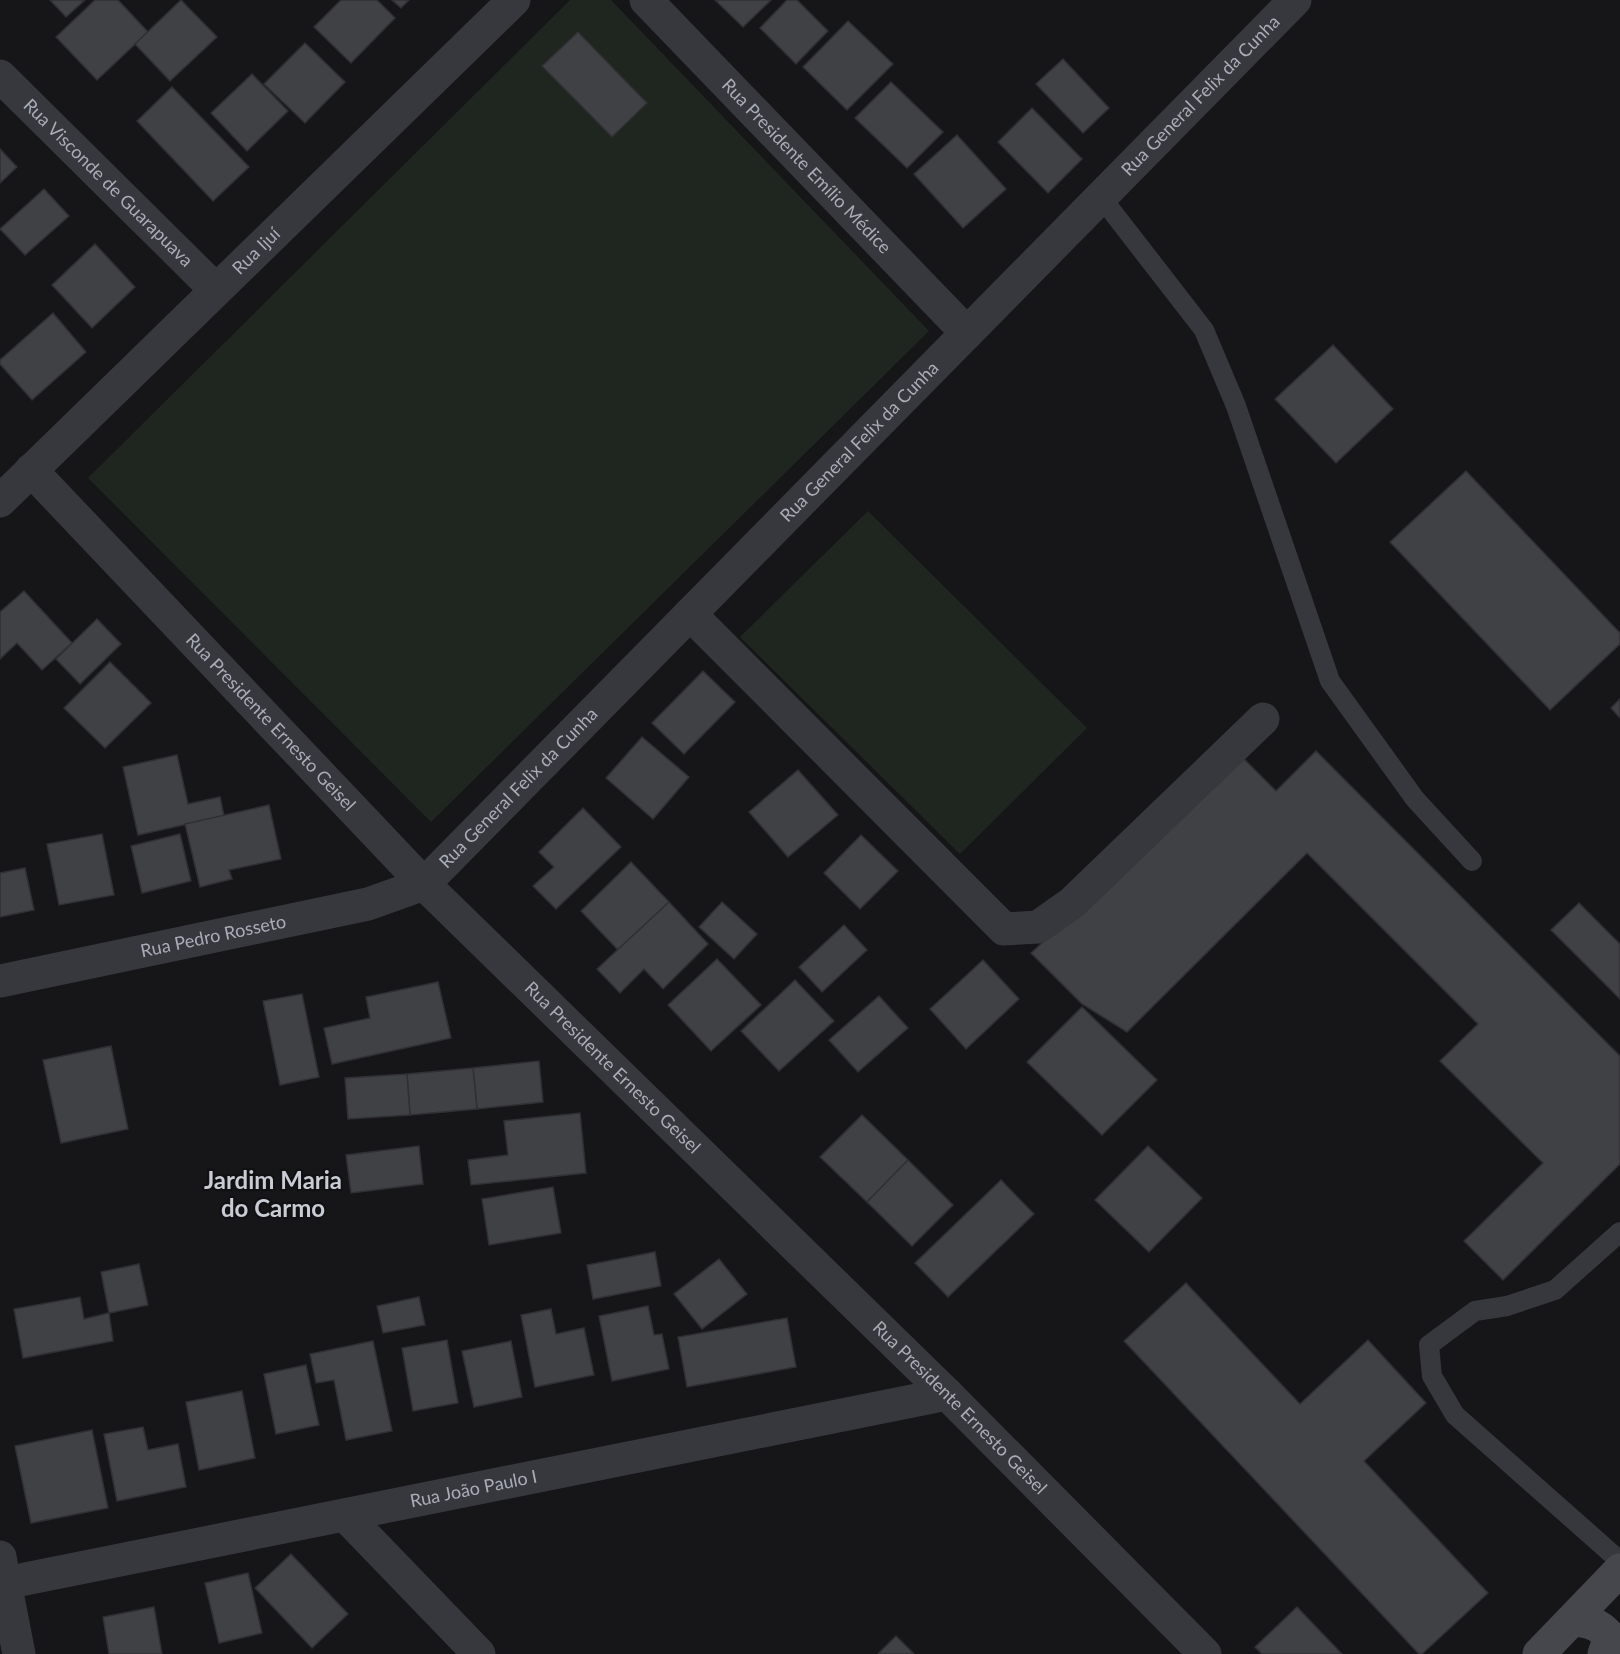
<svg xmlns="http://www.w3.org/2000/svg" width="1620" height="1654" font-family="Lato,sans-serif">
<style>
.green{fill:#1e261f}
.building{fill:#404145;stroke:#303034;stroke-width:1.5}
.lines{fill:none;stroke-linecap:round;stroke-linejoin:round}
.service{stroke:#37383d;stroke-width:20}
.minor{stroke:#37383d;stroke-width:33}
.tertiary{stroke:#37383d;stroke-width:33}
.secondary{stroke:#45474d;stroke-width:33}
.labels{text-anchor:middle;stroke-width:4.5;stroke-linejoin:round;paint-order:stroke}
.street-label{font-size:18px;fill:#a8adb8;stroke:#111113}
.district-label{font-size:24px;font-weight:bold;fill:#c9ccd4;stroke:#111113}
</style>
<rect width="100%" height="100%" fill="#161618"/>
<g class="green">
<path d="M 570,0 L 611,0 L 929,331 L 431,822 L 88,478 Z"/>
<path d="M 868,511 L 1087,728 L 960,854 L 740,637 Z"/>
</g>
<g class="building">
<path d="M 50,0 L 85,0 L 66,17 Z"/>
<path d="M 95,0 L 118,0 L 148,32 L 97,80 L 56,37 Z"/>
<path d="M 181,0 L 217,37 L 170,81 L 135,44 Z"/>
<path d="M 341,0 L 377,0 L 395,18 L 351,63 L 314,27 Z"/>
<path d="M 392,0 L 409,0 L 401,8 Z"/>
<path d="M 715,0 L 771,0 L 743,27 Z"/>
<path d="M 787,0 L 797,0 L 828,31 L 796,64 L 760,28 Z"/>
<path d="M 848,21 L 893,64 L 847,110 L 803,67 Z"/>
<path d="M 578,32 L 647,103 L 612,137 L 542,66 Z"/>
<path d="M 305,43 L 345,82 L 305,123 L 264,84 Z"/>
<path d="M 1063,59 L 1109,108 L 1083,133 L 1036,84 Z"/>
<path d="M 252,74 L 288,111 L 247,151 L 211,113 Z"/>
<path d="M 891,82 L 943,132 L 907,168 L 855,118 Z"/>
<path d="M 172,87 L 249,167 L 213,201 L 137,121 Z"/>
<path d="M 1032,108 L 1082,159 L 1048,193 L 998,142 Z"/>
<path d="M 957,135 L 1006,189 L 963,228 L 914,174 Z"/>
<path d="M 0,149 L 17,167 L 0,183 Z"/>
<path d="M 44,189 L 69,216 L 25,255 L 0,229 Z"/>
<path d="M 95,244 L 135,287 L 92,328 L 52,285 Z"/>
<path d="M 53,313 L 86,352 L 32,400 L 0,364 L 0,360 Z"/>
<path d="M 1333,345 L 1393,409 L 1336,463 L 1275,399 Z"/>
<path d="M 1466,471 L 1620,633 L 1620,644 L 1550,710 L 1390,542 Z"/>
<path d="M 24,591 L 72,643 L 42,670 L 17,643 L 0,659 L 0,612 Z"/>
<path d="M 97,619 L 121,644 L 80,684 L 56,659 Z"/>
<path d="M 110,662 L 151,703 L 105,748 L 64,708 Z"/>
<path d="M 703,671 L 735,702 L 684,754 L 652,723 Z"/>
<path d="M 1620,699 L 1620,718 L 1611,708 Z"/>
<path d="M 642,737 L 689,777 L 653,819 L 606,778 Z"/>
<path d="M 1316,751 L 1620,1056 L 1620,1164 L 1503,1280 L 1464,1241 L 1543,1163 L 1440,1061 L 1478,1024 L 1307,853 L 1127,1032 L 1082,1004 L 1031,953 L 1244,759 L 1276,791 Z"/>
<path d="M 177,755 L 188,804 L 220,797 L 224,816 L 138,835 L 123,767 Z"/>
<path d="M 798,770 L 838,815 L 788,857 L 749,812 Z"/>
<path d="M 269,805 L 281,859 L 229,870 L 232,879 L 200,887 L 185,824 Z"/>
<path d="M 583,808 L 621,847 L 556,909 L 533,886 L 554,867 L 539,852 Z"/>
<path d="M 102,834 L 114,895 L 59,905 L 47,844 Z"/>
<path d="M 180,834 L 191,881 L 142,893 L 131,846 Z"/>
<path d="M 861,835 L 898,871 L 860,909 L 824,873 Z"/>
<path d="M 631,862 L 669,902 L 618,950 L 581,911 Z"/>
<path d="M 25,868 L 34,910 L 0,917 L 0,873 Z"/>
<path d="M 669,902 L 708,944 L 663,989 L 644,969 L 620,993 L 597,969 Z"/>
<path d="M 722,902 L 757,934 L 734,959 L 699,927 Z"/>
<path d="M 1579,903 L 1620,944 L 1620,999 L 1551,930 Z"/>
<path d="M 844,925 L 867,950 L 822,992 L 799,967 Z"/>
<path d="M 717,959 L 761,1005 L 711,1051 L 668,1005 Z"/>
<path d="M 983,960 L 1019,999 L 966,1049 L 930,1009 Z"/>
<path d="M 795,980 L 834,1021 L 779,1071 L 741,1031 Z"/>
<path d="M 438,982 L 451,1038 L 332,1064 L 324,1028 L 370,1018 L 366,997 Z"/>
<path d="M 302,994 L 319,1077 L 280,1085 L 263,1001 Z"/>
<path d="M 879,996 L 908,1028 L 858,1072 L 829,1040 Z"/>
<path d="M 1082,1007 L 1157,1080 L 1102,1135 L 1027,1062 Z"/>
<path d="M 111,1046 L 128,1129 L 61,1143 L 43,1060 Z"/>
<path d="M 539,1061 L 543,1102 L 477,1109 L 473,1068 Z"/>
<path d="M 473,1068 L 477,1109 L 410,1115 L 407,1074 Z"/>
<path d="M 407,1074 L 410,1115 L 348,1119 L 345,1078 Z"/>
<path d="M 580,1113 L 586,1173 L 471,1185 L 468,1160 L 508,1155 L 504,1121 Z"/>
<path d="M 862,1115 L 908,1160 L 867,1202 L 820,1157 Z"/>
<path d="M 419,1146 L 423,1184 L 351,1193 L 346,1155 Z"/>
<path d="M 1148,1146 L 1202,1198 L 1149,1252 L 1095,1200 Z"/>
<path d="M 908,1160 L 953,1205 L 912,1246 L 867,1202 Z"/>
<path d="M 1001,1180 L 1034,1214 L 948,1297 L 915,1263 Z"/>
<path d="M 553,1187 L 561,1233 L 489,1245 L 482,1199 Z"/>
<path d="M 655,1252 L 661,1286 L 593,1299 L 587,1265 Z"/>
<path d="M 719,1259 L 747,1294 L 702,1329 L 674,1294 Z"/>
<path d="M 139,1264 L 148,1305 L 109,1313 L 101,1272 Z"/>
<path d="M 1186,1283 L 1300,1404 L 1368,1340 L 1426,1403 L 1364,1461 L 1488,1593 L 1422,1654 L 1419,1654 L 1124,1341 Z"/>
<path d="M 80,1297 L 84,1319 L 109,1313 L 113,1341 L 23,1358 L 14,1309 Z"/>
<path d="M 419,1297 L 425,1325 L 383,1333 L 377,1306 Z"/>
<path d="M 648,1306 L 654,1335 L 662,1334 L 669,1369 L 612,1381 L 599,1316 Z"/>
<path d="M 551,1309 L 556,1334 L 584,1328 L 594,1375 L 535,1387 L 521,1315 Z"/>
<path d="M 787,1318 L 796,1367 L 687,1387 L 678,1337 Z"/>
<path d="M 447,1340 L 458,1403 L 413,1411 L 402,1348 Z"/>
<path d="M 373,1341 L 392,1431 L 346,1440 L 334,1380 L 316,1383 L 310,1354 Z"/>
<path d="M 511,1341 L 522,1397 L 474,1407 L 462,1351 Z"/>
<path d="M 306,1365 L 319,1425 L 276,1434 L 264,1374 Z"/>
<path d="M 242,1391 L 255,1458 L 199,1470 L 186,1402 Z"/>
<path d="M 143,1427 L 148,1450 L 178,1444 L 186,1487 L 117,1501 L 104,1434 Z"/>
<path d="M 92,1430 L 108,1508 L 31,1523 L 15,1446 Z"/>
<path d="M 291,1554 L 348,1614 L 312,1648 L 255,1588 Z"/>
<path d="M 248,1573 L 262,1633 L 219,1643 L 205,1583 Z"/>
<path d="M 154,1607 L 162,1654 L 109,1654 L 103,1617 Z"/>
<path d="M 1297,1607 L 1342,1654 L 1262,1654 L 1255,1647 Z"/>
<path d="M 896,1636 L 914,1654 L 878,1654 Z"/>
</g>
<g class="lines">
<g class="service">
<path d="M 1101,197 L 1204,330 L 1236,406 L 1330,681 L 1415,799 L 1472,861"/>
<path d="M 1620,1232 L 1555,1290 L 1507,1306 L 1475,1311 L 1429,1345 L 1432,1376 L 1455,1415 L 1620,1561"/>
</g>
<g class="minor">
<path id="s1" d="M 646,0 L 967,333"/>
<path id="s2" d="M 0,76 L 216,290"/>
<path id="s3" d="M 31,470 L 424,884 L 947,1394 L 1205,1654"/>
<path id="s4" d="M 0,501 L 514,0"/>
<path d="M 690,614 L 1004,929 L 1038,927 L 1072,903 L 1263,719"/>
<path id="s5" d="M 0,981 L 368,904 L 424,884 L 1295,0"/>
<path d="M 345,1515 L 479,1654"/>
<path id="s6" d="M 0,1584 L 947,1394"/>
</g>
<path class="tertiary" d="M 0,1557 L 19,1654"/>
<g class="secondary">
<path d="M 1573,1620 C 1589,1621 1599,1624 1610,1637 L 1604,1654"/>
<path d="M 1539,1654 L 1620,1570"/>
</g>
</g>
<g class="labels">
<g class="street-label">
<text dy="6" stroke="none"><textPath href="#s5" startOffset="1542">Rua General Felix da Cunha</textPath></text>
<text dy="6" stroke="none"><textPath href="#s1" startOffset="231">Rua Presidente Emílio Médice</textPath></text>
<text dy="6" stroke="none"><textPath href="#s2" startOffset="152">Rua Visconde de Guarapuava</textPath></text>
<text dy="6" stroke="none"><textPath href="#s4" startOffset="358">Rua Ijuí</textPath></text>
<text dy="6" stroke="none"><textPath href="#s5" startOffset="1056">Rua General Felix da Cunha</textPath></text>
<text dy="6" stroke="none"><textPath href="#s3" startOffset="348">Rua Presidente Ernesto Geisel</textPath></text>
<text dy="6" stroke="none"><textPath href="#s5" startOffset="570">Rua General Felix da Cunha</textPath></text>
<text dy="6" stroke="none"><textPath href="#s5" startOffset="218">Rua Pedro Rosseto</textPath></text>
<text dy="6" stroke="none"><textPath href="#s3" startOffset="834">Rua Presidente Ernesto Geisel</textPath></text>
<text dy="6" stroke="none"><textPath href="#s3" startOffset="1320">Rua Presidente Ernesto Geisel</textPath></text>
<text dy="6" stroke="none"><textPath href="#s6" startOffset="483">Rua João Paulo I</textPath></text>
</g>
<g class="district-label">
<text x="273" y="1189">Jardim Maria<tspan x="273" dy="28">do Carmo</tspan></text>
</g>
</g>
</svg>
